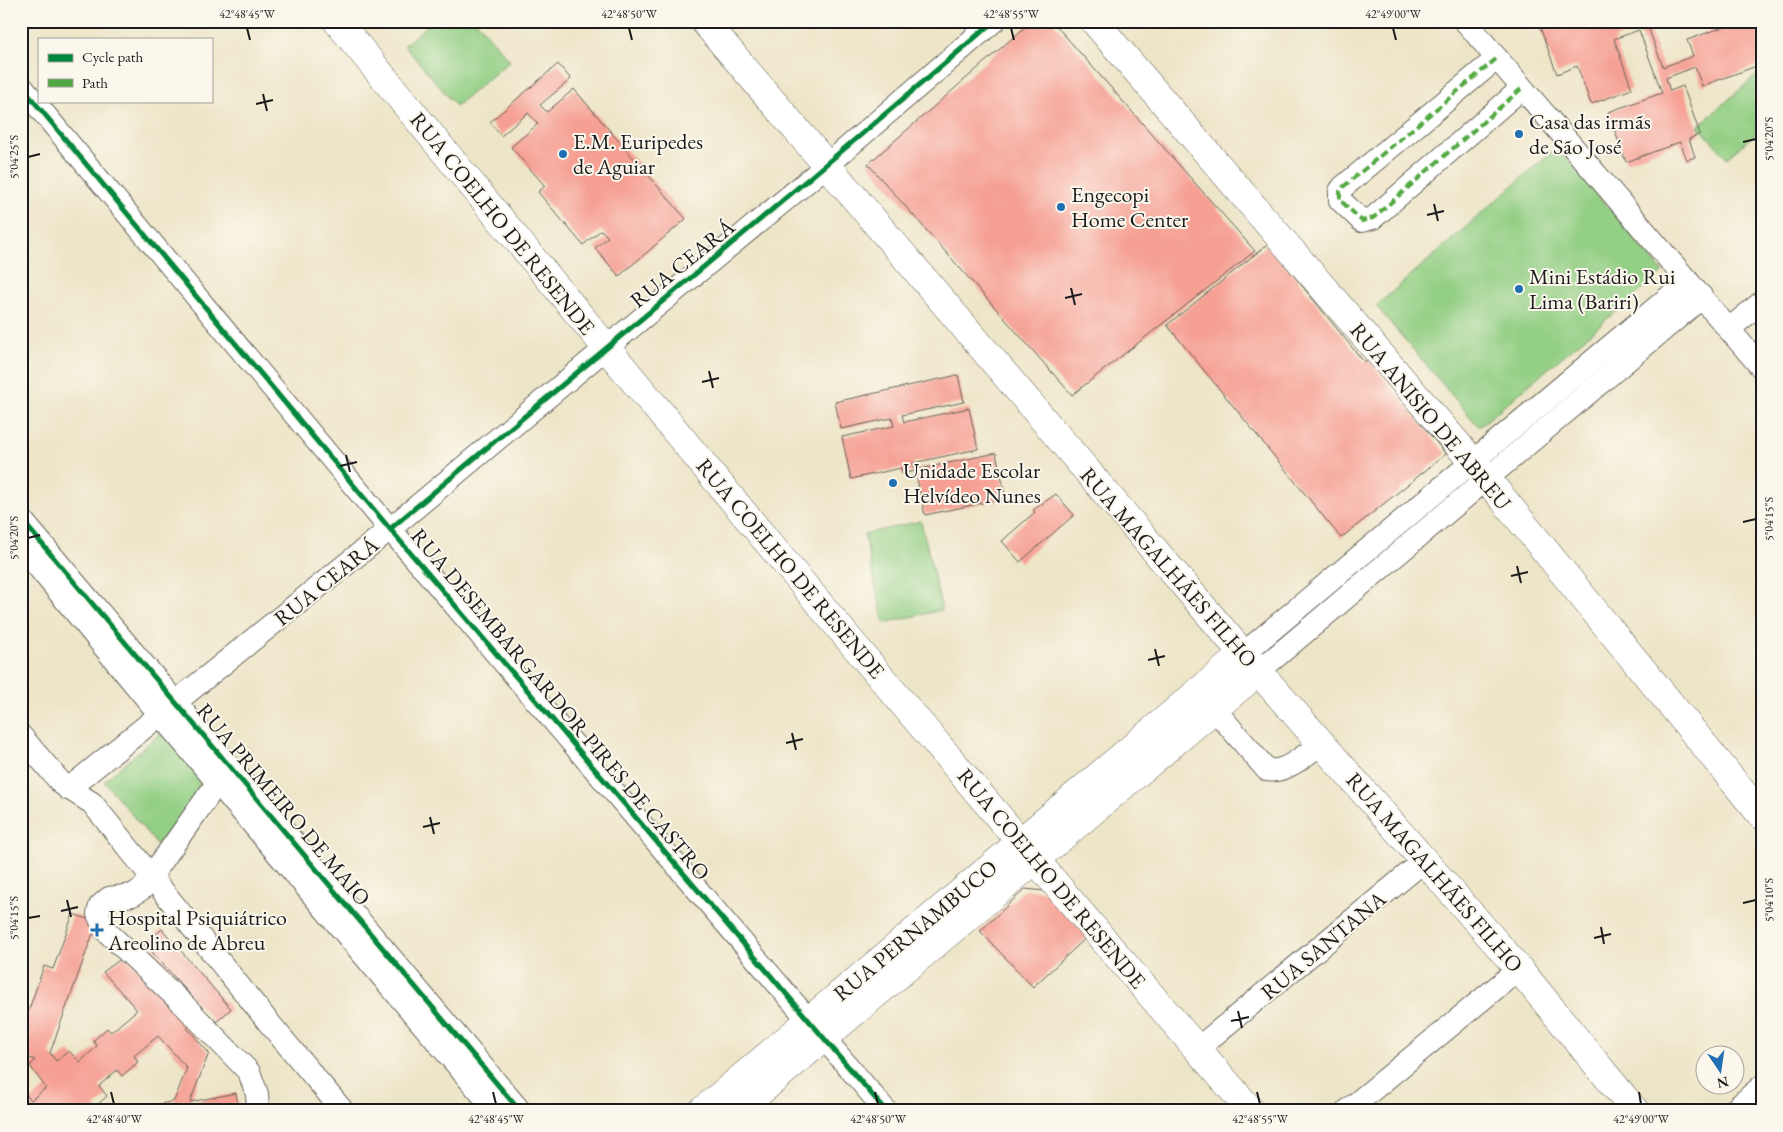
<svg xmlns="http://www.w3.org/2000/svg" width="1783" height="1132" font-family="'EB Garamond',serif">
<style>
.green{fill:#93cf84;stroke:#587650}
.building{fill:#f6a094}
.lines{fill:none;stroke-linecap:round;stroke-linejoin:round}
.minor-casing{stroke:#656258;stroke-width:24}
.major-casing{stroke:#656258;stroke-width:29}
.minor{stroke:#fff;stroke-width:22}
.major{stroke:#fff;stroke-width:28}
.quiet{stroke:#52a943;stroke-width:4;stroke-dasharray:8 4;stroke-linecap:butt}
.cycleway-casing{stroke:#fbf7ec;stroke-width:8}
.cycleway{stroke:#00873e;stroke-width:5}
.ticks{fill:none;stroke:#1c1c1c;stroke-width:2}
.poi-dot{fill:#1f6fb2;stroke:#fbf7ec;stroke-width:2}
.labels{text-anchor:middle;stroke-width:4;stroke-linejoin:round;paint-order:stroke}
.poi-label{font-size:22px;fill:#1c1c1c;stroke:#fbf7ec;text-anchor:start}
.street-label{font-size:22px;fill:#1c1c1c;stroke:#fbf7ec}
.neatline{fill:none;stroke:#1c1c1c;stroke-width:2}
.ticks-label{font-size:12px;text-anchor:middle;fill:#1c1c1c}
</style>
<rect width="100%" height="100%" fill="#fbf7ec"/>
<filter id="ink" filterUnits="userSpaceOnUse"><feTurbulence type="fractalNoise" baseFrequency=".02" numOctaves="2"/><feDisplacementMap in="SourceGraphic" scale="10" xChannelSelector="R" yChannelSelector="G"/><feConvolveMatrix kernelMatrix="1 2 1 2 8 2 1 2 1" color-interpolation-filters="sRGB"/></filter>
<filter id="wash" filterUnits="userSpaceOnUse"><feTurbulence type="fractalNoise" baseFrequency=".0096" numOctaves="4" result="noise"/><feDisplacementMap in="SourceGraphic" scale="20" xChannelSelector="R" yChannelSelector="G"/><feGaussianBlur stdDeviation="1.12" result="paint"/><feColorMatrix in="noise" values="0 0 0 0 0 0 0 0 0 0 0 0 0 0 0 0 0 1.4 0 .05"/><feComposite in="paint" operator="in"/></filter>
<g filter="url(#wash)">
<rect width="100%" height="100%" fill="#ede5c7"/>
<g class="green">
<path d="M 433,21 L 476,21 L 510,61 L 456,106 L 404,45 Z"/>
<path d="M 1758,74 L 1762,78 L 1762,128 L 1727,158 L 1698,126 Z"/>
<path d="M 1557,147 L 1663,272 L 1479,427 L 1376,306 Z"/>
<path d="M 921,521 L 942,610 L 884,623 L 864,534 Z"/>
<path d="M 169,726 L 212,781 L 157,845 L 104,781 Z"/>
</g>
<g id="blocks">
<g class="building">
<path d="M 1032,21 L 1052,21 L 1255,251 L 1072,395 L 868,164 Z"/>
<path d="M 1663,21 L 1648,27 L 1663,67 L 1693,56 L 1687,40 L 1740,21 L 1762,21 L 1762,64 L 1702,86 L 1695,67 L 1666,78 L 1670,91 L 1683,86 L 1700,134 L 1689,139 L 1695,157 L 1687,160 L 1680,142 L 1626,162 L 1608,112 L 1662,93 L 1639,30 L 1614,39 L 1632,89 L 1591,104 L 1577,66 L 1557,74 L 1538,22 Z"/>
<path d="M 558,64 L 571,79 L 540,105 L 547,112 L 574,89 L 686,219 L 619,276 L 595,248 L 608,237 L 601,230 L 583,245 L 538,192 L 545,186 L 511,147 L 538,124 L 528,113 L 501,136 L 490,122 Z"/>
<path d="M 1268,244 L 1364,362 L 1368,359 L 1446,454 L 1341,538 L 1167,325 Z"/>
<path d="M 958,375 L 964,402 L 902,415 L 904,422 L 969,408 L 978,449 L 913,463 L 915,471 L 902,474 L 901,468 L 851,479 L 842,437 L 894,426 L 892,418 L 841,429 L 835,402 Z"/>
<path d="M 996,453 L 1006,498 L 925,515 L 915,470 Z"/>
<path d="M 1056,494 L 1074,515 L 1020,562 L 1002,541 L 1035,512 L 1033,510 Z"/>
<path d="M 1025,889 L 1045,891 L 1088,936 L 1033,987 L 980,931 Z"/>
<path d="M 73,914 L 97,922 L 50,1053 L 56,1061 L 69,1051 L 80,1062 L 97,1046 L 93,1041 L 107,1028 L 111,1032 L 137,1010 L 103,972 L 125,956 L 192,1023 L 187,1028 L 209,1053 L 190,1102 L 236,1093 L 239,1111 L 128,1111 L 174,1101 L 187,1068 L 158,1036 L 134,1056 L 138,1062 L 122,1076 L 117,1070 L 99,1086 L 107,1096 L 95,1107 L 100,1111 L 21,1111 L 21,1089 L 31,1100 L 46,1088 L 30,1066 L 35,1060 L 21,1055 L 21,1016 L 26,1018 L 44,966 L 53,969 Z"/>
<path d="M 162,929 L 231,1009 L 215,1023 L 145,944 Z"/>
</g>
</g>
</g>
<g filter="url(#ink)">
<use href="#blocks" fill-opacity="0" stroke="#656258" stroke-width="1"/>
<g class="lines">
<defs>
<g id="minor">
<path d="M 1465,21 L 1762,368"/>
<path d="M 1496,59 L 1343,187 L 1340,191 L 1340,200 L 1362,221 L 1373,218 L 1521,89"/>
<path d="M 21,86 L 390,529 L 886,1111"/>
<path d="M 1729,329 L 1762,302"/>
<path d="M 21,519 L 520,1111"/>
<path d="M 21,546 L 161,716 L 496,1111"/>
<path d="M 1243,654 L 1688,281"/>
<path d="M 1259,671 L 1702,297"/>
<path d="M 1215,710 L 1267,770 C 1286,774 1307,753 1322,743"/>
<path d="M 21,736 L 62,784 L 92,803 L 270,1024 L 343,1111"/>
<path d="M 225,772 L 143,888 L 133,895 L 109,898 L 100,906 L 98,914 L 105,930 L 183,1004 L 249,1072 L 257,1094 L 258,1111"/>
<path d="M 68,789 L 390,529 L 606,348 L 826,166 L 994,21"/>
<path d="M 1197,1049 L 1425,860"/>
<path d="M 1347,1111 L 1519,969"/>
<path d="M 1733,1111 L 1762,1086"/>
</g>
<g id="major">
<path d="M 337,21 C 638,387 940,753 1251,1111"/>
<path d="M 704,21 L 1243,654 L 1519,969 L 1635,1111"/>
<path d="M 1094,21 L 1472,461 L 1762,816"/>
<path d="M 702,1111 L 1243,654"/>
<path d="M 737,1111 L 1259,671"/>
</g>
</defs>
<use href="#minor" class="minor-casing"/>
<use href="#major" class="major-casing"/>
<use href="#minor" class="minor"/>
<use href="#major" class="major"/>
<path class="quiet" d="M 1496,59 L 1343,187 L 1340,191 L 1340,200 L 1362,221 L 1373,218 L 1521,89"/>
<defs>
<g id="cycleway">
<path d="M 21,86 L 390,529 L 886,1111"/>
<path d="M 21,519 L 520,1111"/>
<path d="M 390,529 C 591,360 795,193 994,21"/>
</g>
</defs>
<use href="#cycleway" class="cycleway-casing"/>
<use href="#cycleway" class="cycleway"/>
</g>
</g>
<path class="ticks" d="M 247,28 L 250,40M 629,28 L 632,40M 1011,28 L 1014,40M 1393,28 L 1396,40M 263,94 L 267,111M 256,104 L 273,100M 1743,142 L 1756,139M 28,157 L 40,154M 1434,204 L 1438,221M 1427,215 L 1444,211M 1071,288 L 1075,305M 1065,298 L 1082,294M 709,371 L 713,388M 702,382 L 719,378M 346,455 L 350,472M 340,466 L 357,462M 1743,522 L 1756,519M 28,538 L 40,535M 1517,566 L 1521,583M 1511,576 L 1528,572M 1155,649 L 1159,666M 1148,660 L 1165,656M 792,733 L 796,750M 786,743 L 803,739M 430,817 L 434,834M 423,827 L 440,823M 67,900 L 71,917M 1743,903 L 1756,900M 61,911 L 78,907M 28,918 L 40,916M 1601,927 L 1604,944M 1594,938 L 1611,934M 1238,1011 L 1242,1028M 1231,1021 L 1249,1017M 111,1092 L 114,1104M 493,1092 L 496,1104M 875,1092 L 878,1104M 1257,1092 L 1260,1104M 1639,1092 L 1641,1104"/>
<g class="poi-dot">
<circle cx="1519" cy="134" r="5"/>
<circle cx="563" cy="154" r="5"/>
<circle cx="1061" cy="207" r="5"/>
<circle cx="1519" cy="289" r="5"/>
<circle cx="893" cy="483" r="5"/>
<path d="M94.5 922.5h5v5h5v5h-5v5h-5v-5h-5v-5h5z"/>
</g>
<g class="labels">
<g class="poi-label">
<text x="1529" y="129">Casa das irmãs<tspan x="1529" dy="25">de São José</tspan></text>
<text x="573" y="149">E.M. Euripedes<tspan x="573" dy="25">de Aguiar</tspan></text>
<text x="1071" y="202">Engecopi<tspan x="1071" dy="25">Home Center</tspan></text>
<text x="1529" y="284">Mini Estádio Rui<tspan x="1529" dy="25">Lima (Bariri)</tspan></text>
<text x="903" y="478">Unidade Escolar<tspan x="903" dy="25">Helvídeo Nunes</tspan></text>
<text x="108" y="925">Hospital Psiquiátrico<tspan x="108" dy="25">Areolino de Abreu</tspan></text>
</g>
<g class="street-label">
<text transform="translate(503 223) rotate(51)" y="8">RUA COELHO DE RESENDE</text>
<text transform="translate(682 263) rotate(-39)" y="8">RUA CEARÁ</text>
<text transform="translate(1431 416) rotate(50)" y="8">RUA ANISIO DE ABREU</text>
<text transform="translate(1169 567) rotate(49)" y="8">RUA MAGALHÃES FILHO</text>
<text transform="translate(791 568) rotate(50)" y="8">RUA COELHO DE RESENDE</text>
<text transform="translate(326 581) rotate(-39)" y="8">RUA CEARÁ</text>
<text transform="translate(561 704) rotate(50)" y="8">RUA DESEMBARGARDOR PIRES DE CASTRO</text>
<text transform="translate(284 804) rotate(50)" y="8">RUA PRIMEIRO DE MAIO</text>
<text transform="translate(1435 872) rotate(49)" y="8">RUA MAGALHÃES FILHO</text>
<text transform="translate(1052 878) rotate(50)" y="8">RUA COELHO DE RESENDE</text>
<text transform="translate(915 930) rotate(-40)" y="8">RUA PERNAMBUCO</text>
<text transform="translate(1323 945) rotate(-40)" y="8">RUA SANTANA</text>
</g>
</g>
<rect width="1783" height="1132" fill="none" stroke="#fbf7ec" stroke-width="55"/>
<rect x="38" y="38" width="175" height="65" fill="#fbf7ec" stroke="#a29f99"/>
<rect x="48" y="54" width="25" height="8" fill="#00873e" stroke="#a29f99"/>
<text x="82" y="62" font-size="15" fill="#1c1c1c">Cycle path</text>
<rect x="48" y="79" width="25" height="8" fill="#52a943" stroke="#a29f99"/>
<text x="82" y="88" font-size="15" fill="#1c1c1c">Path</text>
<g transform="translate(1720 1070) rotate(167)"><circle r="24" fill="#fbf7ec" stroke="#a29f99"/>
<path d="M0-4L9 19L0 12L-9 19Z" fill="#1f6fb2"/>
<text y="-8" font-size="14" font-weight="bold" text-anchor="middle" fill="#1c1c1c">N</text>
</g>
<rect x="28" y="28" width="1728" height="1076" class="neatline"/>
<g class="ticks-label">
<text x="247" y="18">42°48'45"W</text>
<text x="629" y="18">42°48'50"W</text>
<text x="1011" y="18">42°48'55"W</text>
<text x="1393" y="18">42°49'00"W</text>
<text transform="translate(1769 139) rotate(-90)" y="4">5°04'20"S</text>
<text transform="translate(14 157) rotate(-90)" y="4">5°04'25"S</text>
<text transform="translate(1769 519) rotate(-90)" y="4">5°04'15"S</text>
<text transform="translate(14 538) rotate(-90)" y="4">5°04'20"S</text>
<text transform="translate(1769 900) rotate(-90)" y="4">5°04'10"S</text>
<text transform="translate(14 918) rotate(-90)" y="4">5°04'15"S</text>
<text x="114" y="1123">42°48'40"W</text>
<text x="496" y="1123">42°48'45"W</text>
<text x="878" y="1123">42°48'50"W</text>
<text x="1260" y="1123">42°48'55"W</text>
<text x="1641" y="1123">42°49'00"W</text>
</g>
</svg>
